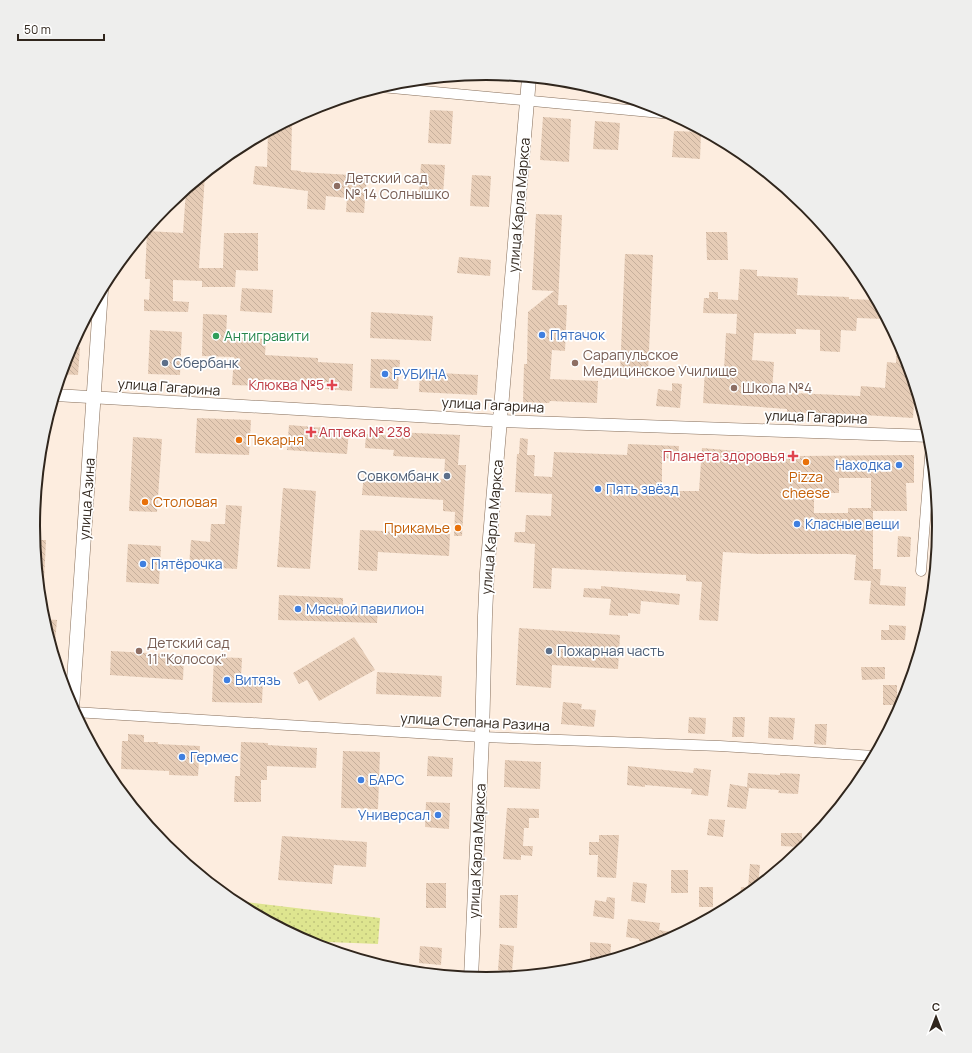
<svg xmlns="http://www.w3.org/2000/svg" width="972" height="1053" font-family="Manrope,sans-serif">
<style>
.grass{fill:url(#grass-dots)}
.building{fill:url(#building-back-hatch);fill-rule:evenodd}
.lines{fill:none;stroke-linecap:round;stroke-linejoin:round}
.minor-casing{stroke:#866e5a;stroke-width:11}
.tertiary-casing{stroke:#866e5a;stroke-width:13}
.secondary-casing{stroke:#866e5a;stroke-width:15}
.minor{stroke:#fff;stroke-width:10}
.tertiary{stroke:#fff;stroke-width:12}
.secondary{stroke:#fff;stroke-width:14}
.education-dot{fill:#8d6e63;stroke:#fff;stroke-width:1.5}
.shop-dot{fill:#3f7fe0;stroke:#fff;stroke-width:1.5}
.leisure-dot{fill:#2e9e5b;stroke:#fff;stroke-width:1.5}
.service-dot{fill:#5c6f8a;stroke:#fff;stroke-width:1.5}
.health-dot{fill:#e0444e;stroke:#fff;stroke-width:1.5}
.food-dot{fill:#e8710a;stroke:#fff;stroke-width:1.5}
.labels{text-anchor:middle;stroke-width:3.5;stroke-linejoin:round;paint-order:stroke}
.education-label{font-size:14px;fill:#785e54;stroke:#fff;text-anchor:start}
.street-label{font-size:14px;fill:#30261d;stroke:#fff}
.shop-label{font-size:14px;fill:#366cbe;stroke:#fff;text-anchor:start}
.leisure-label{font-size:14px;fill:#27864d;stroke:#fff;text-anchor:start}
.service-label{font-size:14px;fill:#4e5e75;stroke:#fff;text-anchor:start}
.health-label{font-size:14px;fill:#be3a42;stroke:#fff;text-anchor:end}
.food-label{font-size:14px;fill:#c56008;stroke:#fff;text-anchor:start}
.rim{fill:none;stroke:#30261d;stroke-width:2}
</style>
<defs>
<pattern id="grass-dots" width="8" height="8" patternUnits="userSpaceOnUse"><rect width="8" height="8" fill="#dee58f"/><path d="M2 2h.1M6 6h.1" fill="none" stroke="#bfc47b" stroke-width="1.8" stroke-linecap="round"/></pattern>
<pattern id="building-back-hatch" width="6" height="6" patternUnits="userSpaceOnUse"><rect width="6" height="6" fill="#e6ccb6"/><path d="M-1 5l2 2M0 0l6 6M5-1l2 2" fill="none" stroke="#c6af9c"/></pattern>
</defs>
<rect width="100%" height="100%" fill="#fdeddf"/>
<path class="grass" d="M 238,901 L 380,918 L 378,944 L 304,941 L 237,905 Z"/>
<g class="building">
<path d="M 430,110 L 453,111 L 451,144 L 428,143 Z"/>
<path d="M 543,117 L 571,119 L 569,162 L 540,160 Z"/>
<path d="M 292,119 L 291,170 L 301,171 L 301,172 L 367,176 L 364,213 L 346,212 L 347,198 L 326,196 L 325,210 L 307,209 L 308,191 L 253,184 L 255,166 L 267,167 L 268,132 Z"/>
<path d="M 595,121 L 620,123 L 618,150 L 593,149 Z"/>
<path d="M 674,131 L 701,132 L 700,159 L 672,157 Z"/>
<path d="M 421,164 L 445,165 L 443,195 L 419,194 Z"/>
<path d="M 205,174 L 199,268 L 223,268 L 224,233 L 258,233 L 258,271 L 236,270 L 235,287 L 202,287 L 202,281 L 173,280 L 173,301 L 189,302 L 188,312 L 144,311 L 144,299 L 149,300 L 150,279 L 145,279 L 147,231 L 183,233 L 186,190 Z"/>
<path d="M 472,175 L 491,176 L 489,207 L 470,206 Z"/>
<path d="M 536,214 L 562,215 L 558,305 L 567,305 L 565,351 L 552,350 L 550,379 L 598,381 L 597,403 L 550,401 L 549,403 L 523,402 L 524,364 L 527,364 L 528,312 L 554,291 L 532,290 Z"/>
<path d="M 706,232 L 727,232 L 728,260 L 707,260 Z"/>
<path d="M 625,254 L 653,255 L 648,374 L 620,373 Z"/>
<path d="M 459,257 L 491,260 L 490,276 L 457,273 Z"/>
<path d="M 740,269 L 757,270 L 757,276 L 798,278 L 797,295 L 849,297 L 849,299 L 876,300 L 886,319 L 857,318 L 856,331 L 841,330 L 840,352 L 820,351 L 820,330 L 796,329 L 796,334 L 754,333 L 752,360 L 774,362 L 772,392 L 860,396 L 861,386 L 885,388 L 887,362 L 896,363 L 897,340 L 905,353 L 915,389 L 913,418 L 847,414 L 847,415 L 787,412 L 787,409 L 703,403 L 705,369 L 724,370 L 726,333 L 736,334 L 737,314 L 703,313 L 704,298 L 709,298 L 709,292 L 718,292 L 718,299 L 738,300 Z"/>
<path d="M 242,288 L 273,290 L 272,313 L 240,311 Z"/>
<path d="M 371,312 L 433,316 L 431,341 L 370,338 Z"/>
<path d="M 203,314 L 227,315 L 226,337 L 266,339 L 265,355 L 318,358 L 318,362 L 353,364 L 352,391 L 325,389 L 326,383 L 264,379 L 264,386 L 232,385 L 234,357 L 202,356 Z"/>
<path d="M 150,330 L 182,332 L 180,375 L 148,374 Z"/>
<path d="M 71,346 L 80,347 L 78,375 L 61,374 L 68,353 Z"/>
<path d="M 371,359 L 400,360 L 398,389 L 370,388 Z"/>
<path d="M 420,372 L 478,375 L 477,395 L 419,392 Z"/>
<path d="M 672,383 L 682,384 L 680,408 L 656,406 L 658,389 L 672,391 Z"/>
<path d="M 197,418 L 251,420 L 249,455 L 195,453 Z"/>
<path d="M 289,425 L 349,430 L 347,454 L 287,450 Z"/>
<path d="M 395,432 L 460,435 L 458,465 L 466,465 L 462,536 L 454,536 L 455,512 L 443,511 L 443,500 L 362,495 L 364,473 L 444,479 L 445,459 L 393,456 L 394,450 L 365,448 L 366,434 L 395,436 Z"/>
<path d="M 133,437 L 162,439 L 157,512 L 129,511 Z"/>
<path d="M 520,438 L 528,439 L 527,455 L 535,455 L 534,476 L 552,477 L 554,452 L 627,455 L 628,444 L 679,446 L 678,459 L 662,458 L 662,490 L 671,491 L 699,491 L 702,448 L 760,453 L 797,453 L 797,456 L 914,455 L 914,483 L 906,483 L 907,511 L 873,511 L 873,569 L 881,569 L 880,585 L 906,587 L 905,606 L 869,604 L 871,581 L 854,580 L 856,555 L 848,554 L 758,554 L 723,552 L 718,621 L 699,620 L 702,582 L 686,581 L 686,575 L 552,568 L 551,589 L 533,588 L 535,544 L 514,542 L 515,532 L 525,532 L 526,515 L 551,516 L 552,494 L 515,492 L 517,454 L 519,454 ZM 839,478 L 871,478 L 871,508 L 848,508 L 848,513 L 814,513 L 814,493 L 839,493 Z"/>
<path d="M 283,488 L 316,491 L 310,569 L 277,567 Z"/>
<path d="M 226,505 L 242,506 L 237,569 L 189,566 L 191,540 L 210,542 L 211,524 L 225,524 Z"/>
<path d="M 360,530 L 450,534 L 449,556 L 378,552 L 377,571 L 358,570 Z"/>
<path d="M 898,536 L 911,537 L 910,557 L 897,557 Z"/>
<path d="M 34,540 L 46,540 L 44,581 L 38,581 Z"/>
<path d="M 128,544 L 161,546 L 159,584 L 126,582 Z"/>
<path d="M 601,586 L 680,594 L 679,605 L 641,601 L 640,614 L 628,613 L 628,616 L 609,615 L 611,599 L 583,597 L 584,588 L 601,589 Z"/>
<path d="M 279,595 L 343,598 L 343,605 L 378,607 L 377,623 L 278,620 Z"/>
<path d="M 43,619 L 57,620 L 54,654 Z"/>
<path d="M 889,625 L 906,626 L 905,640 L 881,640 L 881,630 L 889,630 Z"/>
<path d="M 519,628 L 620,635 L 618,669 L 552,665 L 551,688 L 516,685 Z"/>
<path d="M 354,637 L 375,670 L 319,701 L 307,680 L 299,684 L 293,673 Z"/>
<path d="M 111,651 L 184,655 L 183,680 L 110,675 Z"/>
<path d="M 214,657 L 242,658 L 241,677 L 263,678 L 262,703 L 212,702 Z"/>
<path d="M 861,667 L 885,667 L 885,679 L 862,680 Z"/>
<path d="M 377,672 L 442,676 L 441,697 L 376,694 Z"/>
<rect x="883" y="685" width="14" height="20"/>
<path d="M 563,702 L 582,704 L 581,709 L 596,710 L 594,727 L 561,724 Z"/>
<path d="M 689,717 L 706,718 L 705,734 L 688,733 Z"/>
<path d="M 733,717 L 745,717 L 744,737 L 732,737 Z"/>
<path d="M 769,717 L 795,718 L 793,740 L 768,738 Z"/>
<path d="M 815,724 L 827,724 L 826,745 L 814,744 Z"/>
<path d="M 128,734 L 144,735 L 144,742 L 158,742 L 158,744 L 200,746 L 198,776 L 169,775 L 169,771 L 121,769 L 122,741 L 128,741 Z"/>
<path d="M 241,742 L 268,743 L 268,745 L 317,748 L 316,768 L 267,766 L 267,780 L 261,780 L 261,802 L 234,802 L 235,776 L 240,776 Z"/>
<path d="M 343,751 L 380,752 L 378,809 L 341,808 Z"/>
<path d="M 428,756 L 453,758 L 452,777 L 427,776 Z"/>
<path d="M 505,760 L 541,762 L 540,789 L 504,787 Z"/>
<path d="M 628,766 L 693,773 L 694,768 L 711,770 L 708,796 L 691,794 L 692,789 L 645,785 L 645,787 L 627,785 Z"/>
<path d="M 748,773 L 780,775 L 780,773 L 800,774 L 798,794 L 778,793 L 779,790 L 749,788 L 746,809 L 727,807 L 730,784 L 747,787 Z"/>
<path d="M 426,802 L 450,803 L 449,829 L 425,827 Z"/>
<path d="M 507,808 L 539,809 L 539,818 L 529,818 L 529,828 L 524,828 L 523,846 L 533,846 L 532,856 L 521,855 L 521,860 L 503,859 Z"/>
<path d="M 709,819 L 725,820 L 723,837 L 707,835 Z"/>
<path d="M 781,833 L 802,833 L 802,847 L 781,846 Z"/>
<path d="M 599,835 L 619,835 L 616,878 L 597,877 L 598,855 L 589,855 L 589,842 L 599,842 Z"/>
<path d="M 282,836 L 367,842 L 366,867 L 334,865 L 332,884 L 278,880 Z"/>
<path d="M 750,864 L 760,865 L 758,887 L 740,901 L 741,887 L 748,888 Z"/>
<rect x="671" y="870" width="17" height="23"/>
<path d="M 633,882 L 647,884 L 645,903 L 631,901 Z"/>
<rect x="426" y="883" width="20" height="25"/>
<rect x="699" y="887" width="14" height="20"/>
<path d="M 500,895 L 518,895 L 517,928 L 499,928 Z"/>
<path d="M 607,897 L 615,898 L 614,919 L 593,916 L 595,900 L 606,902 Z"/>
<path d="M 628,919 L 660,923 L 659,930 L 681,934 L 661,944 L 639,941 L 639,939 L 626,937 Z"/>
<path d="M 590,942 L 611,944 L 610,960 L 590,959 Z"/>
<path d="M 500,944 L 514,946 L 512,972 L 498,970 Z"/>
<path d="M 420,946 L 442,948 L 441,965 L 419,963 Z"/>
</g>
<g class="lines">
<defs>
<g id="minor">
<path d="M 381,87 L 672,114"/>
<path d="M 921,571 L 931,445"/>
<path d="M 74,712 L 482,737 L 720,746 L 874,756"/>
</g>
<path id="tertiary" d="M 55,395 L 501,421 L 930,436"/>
<g id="secondary">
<path d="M 72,709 L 101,290"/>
<path d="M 471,978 L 482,737 L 485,616 L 487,573 L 529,78"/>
</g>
</defs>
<use href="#minor" class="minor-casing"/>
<use href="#tertiary" class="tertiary-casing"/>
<use href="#secondary" class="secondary-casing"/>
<use href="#minor" class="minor"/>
<use href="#tertiary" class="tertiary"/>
<use href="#secondary" class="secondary"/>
</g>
<g class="education-dot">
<circle cx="337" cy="186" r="4"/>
<circle cx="575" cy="363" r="4"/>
<circle cx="734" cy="388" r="4"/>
<circle cx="139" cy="651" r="4"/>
</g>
<g class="shop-dot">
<circle cx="542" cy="335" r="4"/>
<circle cx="385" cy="374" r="4"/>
<circle cx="899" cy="465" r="4"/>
<circle cx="598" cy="489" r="4"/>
<circle cx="797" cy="524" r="4"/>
<circle cx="143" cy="564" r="4"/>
<circle cx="298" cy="609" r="4"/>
<circle cx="227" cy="680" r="4"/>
<circle cx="182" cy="757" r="4"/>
<circle cx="361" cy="780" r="4"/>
<circle cx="438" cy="815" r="4"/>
</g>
<circle class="leisure-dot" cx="216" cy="336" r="4"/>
<g class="service-dot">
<circle cx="165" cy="363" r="4"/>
<circle cx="447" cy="476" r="4"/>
<circle cx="549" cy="651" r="4"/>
</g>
<g class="health-dot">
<path d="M330 379h4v4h4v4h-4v4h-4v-4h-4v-4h4z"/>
<path d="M309 426h4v4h4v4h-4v4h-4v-4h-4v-4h4z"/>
<path d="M791 450h4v4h4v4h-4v4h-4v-4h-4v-4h4z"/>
</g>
<g class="food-dot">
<circle cx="239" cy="440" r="4"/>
<circle cx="806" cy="462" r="4"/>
<circle cx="145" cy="502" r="4"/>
<circle cx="458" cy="528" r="4"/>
</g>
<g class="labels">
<g class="education-label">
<text x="345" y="183">Детский сад<tspan x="345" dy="16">№ 14 Солнышко</tspan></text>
<text x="583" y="360">Сарапульское<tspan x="583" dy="16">Медицинское Училище</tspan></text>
<text x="742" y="393">Школа №4</text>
<text x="147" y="648">Детский сад<tspan x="147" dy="16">11 "Колосок"</tspan></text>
</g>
<g class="street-label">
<text transform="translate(519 205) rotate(-85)" y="5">улица Карла Маркса</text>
<text transform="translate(169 387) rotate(4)" y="5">улица Гагарина</text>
<text transform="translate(493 405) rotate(3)" y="5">улица Гагарина</text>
<text transform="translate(816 417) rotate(2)" y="5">улица Гагарина</text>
<text transform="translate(87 499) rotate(-86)" y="5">улица Азина</text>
<text transform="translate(492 527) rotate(-85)" y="5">улица Карла Маркса</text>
<text transform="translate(475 722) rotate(3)" y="5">улица Степана Разина</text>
<text transform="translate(477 851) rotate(-87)" y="5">улица Карла Маркса</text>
</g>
<g class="shop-label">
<text x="550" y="340">Пятачок</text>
<text x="393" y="379">РУБИНА</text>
<text x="891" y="470" text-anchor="end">Находка</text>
<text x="606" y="494">Пять звёзд</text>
<text x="805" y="529">Класные вещи</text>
<text x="151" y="569">Пятёрочка</text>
<text x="306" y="614">Мясной павилион</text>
<text x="235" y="685">Витязь</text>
<text x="190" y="762">Гермес</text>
<text x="369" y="785">БАРС</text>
<text x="430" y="820" text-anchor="end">Универсал</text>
</g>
<g class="leisure-label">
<text x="224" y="341">Антигравити</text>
</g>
<g class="service-label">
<text x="173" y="368">Сбербанк</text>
<text x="439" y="481" text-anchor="end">Совкомбанк</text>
<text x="557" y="656">Пожарная часть</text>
</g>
<g class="health-label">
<text x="324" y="390">Клюква №5</text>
<text x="319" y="437" text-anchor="start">Аптека № 238</text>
<text x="785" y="461">Планета здоровья</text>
</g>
<g class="food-label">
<text x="247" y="445">Пекарня</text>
<text x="806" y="482" text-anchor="middle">Pizza<tspan x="806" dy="16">cheese</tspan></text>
<text x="153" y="507">Столовая</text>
<text x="450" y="533" text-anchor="end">Прикамье</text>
</g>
</g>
<path d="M0 0H972V1053H0ZM40 526a446 446 0 1 1 892 0a446 446 0 1 1-892 0Z" fill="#eeeeed" fill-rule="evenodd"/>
<path class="rim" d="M40 526a446 446 0 1 1 892 0a446 446 0 1 1-892 0Z"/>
<g transform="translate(936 1017)" stroke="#ffffff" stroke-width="3" paint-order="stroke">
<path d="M0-3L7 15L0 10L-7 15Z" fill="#30261d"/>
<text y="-6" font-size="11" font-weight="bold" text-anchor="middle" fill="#30261d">С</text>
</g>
<path d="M18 34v6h86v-6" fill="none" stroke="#30261d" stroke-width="2"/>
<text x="24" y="34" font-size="12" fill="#30261d" stroke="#ffffff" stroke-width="3" paint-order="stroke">50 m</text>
</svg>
